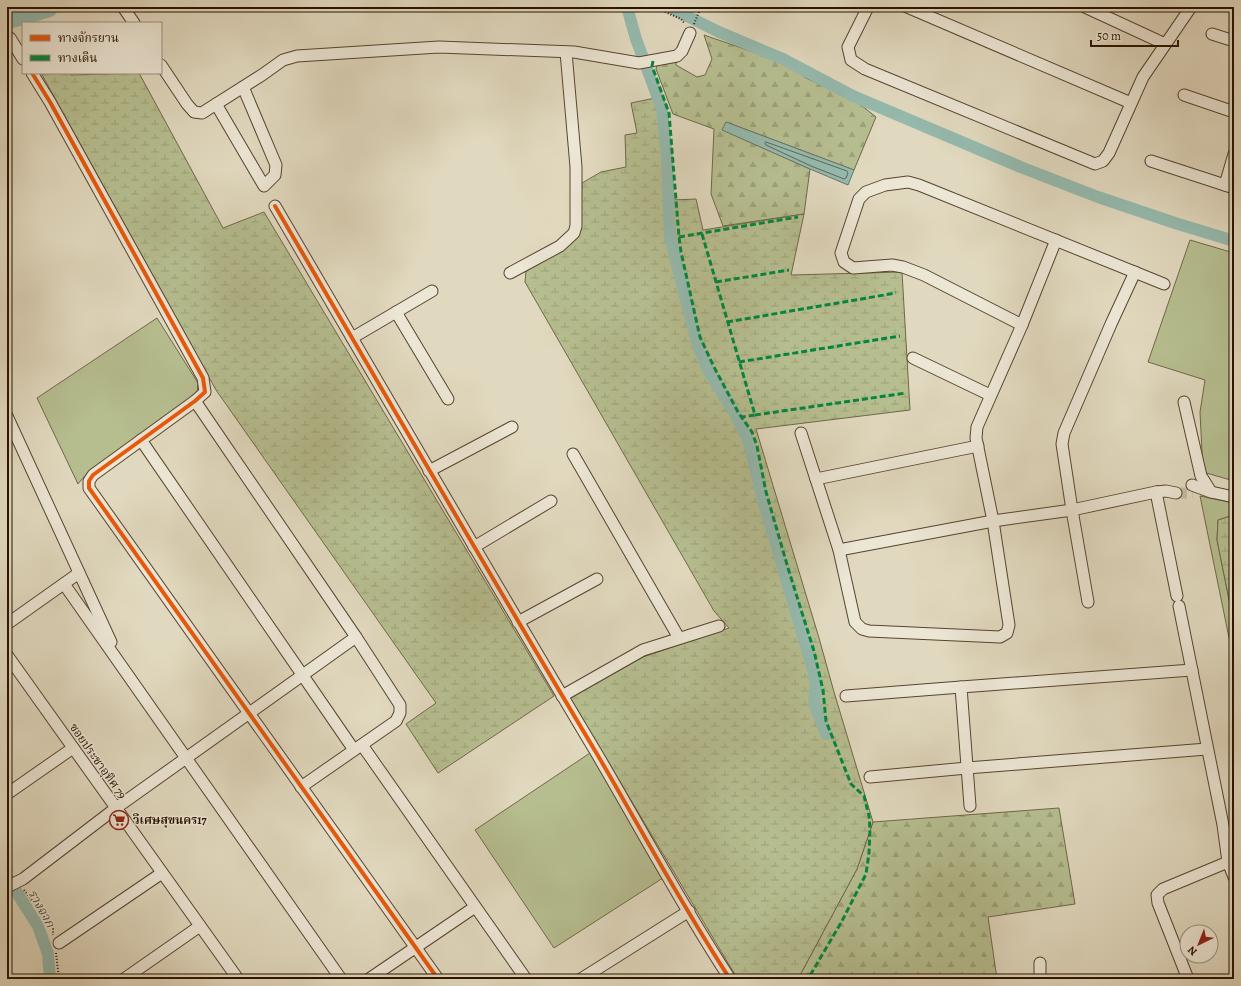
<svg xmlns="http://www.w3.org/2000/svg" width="1241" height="986" font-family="Alegreya,'Noto Serif Thai',serif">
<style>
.green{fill:#b6be90;stroke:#706848}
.forest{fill:url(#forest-firs);stroke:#706848}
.wetland{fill:url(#wetland-marsh);stroke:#706848}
.water{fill:#95baae;stroke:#6a7768}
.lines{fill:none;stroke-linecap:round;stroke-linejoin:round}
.shore{stroke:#5f6657;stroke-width:1}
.canal{stroke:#95baae;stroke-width:12}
.river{stroke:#95baae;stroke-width:21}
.minor-tunnel{stroke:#c5bba2;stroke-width:11;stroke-dasharray:11 5.5;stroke-linecap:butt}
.minor-casing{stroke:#574430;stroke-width:13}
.path{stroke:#291200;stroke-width:2;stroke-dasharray:1 2;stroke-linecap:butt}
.minor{stroke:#ece6d5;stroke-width:11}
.quiet{stroke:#00873e;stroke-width:3;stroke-dasharray:6 3;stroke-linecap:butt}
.cycleway-casing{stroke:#ece6d5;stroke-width:6}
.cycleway{stroke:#e8590c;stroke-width:4}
.labels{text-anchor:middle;stroke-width:3;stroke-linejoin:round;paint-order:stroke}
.street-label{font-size:12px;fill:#291200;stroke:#ece6d5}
.poi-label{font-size:12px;font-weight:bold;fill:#291200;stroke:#ece6d5;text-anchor:start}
.water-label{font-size:13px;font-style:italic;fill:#4f4d3d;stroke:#ece6d5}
</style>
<defs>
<pattern id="forest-firs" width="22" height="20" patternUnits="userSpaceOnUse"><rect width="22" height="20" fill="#b6be90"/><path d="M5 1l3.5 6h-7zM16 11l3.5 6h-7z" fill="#9ca27a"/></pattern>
<pattern id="wetland-marsh" width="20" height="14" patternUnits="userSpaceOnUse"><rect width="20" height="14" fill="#b6be90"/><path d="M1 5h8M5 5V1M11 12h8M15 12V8" fill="none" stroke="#9ca27a"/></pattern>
</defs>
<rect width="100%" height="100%" fill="#e1d9bf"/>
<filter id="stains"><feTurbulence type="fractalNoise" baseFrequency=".005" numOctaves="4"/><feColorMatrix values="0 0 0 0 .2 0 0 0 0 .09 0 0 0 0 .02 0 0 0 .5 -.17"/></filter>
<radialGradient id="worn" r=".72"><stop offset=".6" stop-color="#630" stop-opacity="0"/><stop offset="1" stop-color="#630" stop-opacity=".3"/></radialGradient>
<g class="green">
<path d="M 1190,240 L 1234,253 L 1234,481 L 1203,472 L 1200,412 L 1205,380 L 1148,362 Z"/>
<path d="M 157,318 L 198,383 L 197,394 L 193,399 L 89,471 L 78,484 L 37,398 Z"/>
<path d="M 1200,496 L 1234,503 L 1234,515 L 1218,520 L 1217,540 L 1234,624 L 1234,662 Z"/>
<path d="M 590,753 L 663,878 L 554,948 L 475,830 Z"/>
</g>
<g class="forest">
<path d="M 704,35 L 785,63 L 806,78 L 856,101 L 876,117 L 854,170 L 726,122 L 723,130 L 810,169 L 804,214 L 723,226 L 711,194 L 714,129 L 673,114 L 656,69 L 657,64 L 676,59 L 676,65 L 697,77 L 705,75 L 712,59 Z"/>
<path d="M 1059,808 L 1075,904 L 988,917 L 997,979 L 798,979 L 857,869 L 873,822 Z"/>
</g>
<g class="wetland">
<path d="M 41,73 L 70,73 L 71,75 L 139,73 L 223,228 L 264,212 L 554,696 L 438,773 L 406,724 L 436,703 L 216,390 Z"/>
<path d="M 660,97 L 667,124 L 672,200 L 696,199 L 703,230 L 804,214 L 791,275 L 902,272 L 910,410 L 756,429 L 819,638 L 834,692 L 873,822 L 857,869 L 798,979 L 738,979 L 728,963 L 570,698 L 643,657 L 729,628 L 714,611 L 525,282 L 526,271 L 562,249 L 580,223 L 582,183 L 601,172 L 626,167 L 625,135 L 637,133 L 631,103 Z"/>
<path d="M 1234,515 L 1234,624 L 1217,540 L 1218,520 Z"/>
</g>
<path class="water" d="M 726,122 L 854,170 L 848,185 L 810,169 L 722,130 Z"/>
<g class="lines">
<path class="shore" d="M 766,142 L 847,171 L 848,173 L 846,178 L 844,179 L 811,166 L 766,145 L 765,143 Z"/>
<g class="canal">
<path d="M 627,7 L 636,39 L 662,109 L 667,157 L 670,237 L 697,343 L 708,370 L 734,412 L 749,442 L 763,500 L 814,673 L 816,686 L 814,703 L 826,734"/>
<path d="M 669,7 L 719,32 L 783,59 L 853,96 L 1023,168 L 1098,197 L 1175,223 L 1234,241"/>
<path d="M 7,877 L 38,926 L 48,954 L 50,979"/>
</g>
<path class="river" d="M 7,19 L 48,7"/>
<path class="minor-tunnel" d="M 1176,493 L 1193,493"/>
<defs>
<g id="minor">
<path d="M 123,7 L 134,23"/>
<path d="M 868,7 L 848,47 L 851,60 L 865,69 L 1095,164 L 1103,161 L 1109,153 L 1143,77 L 1191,7"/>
<path d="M 907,7 L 1131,103"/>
<path d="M 1085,7 L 1165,44"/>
<path d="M 1212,34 L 1234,41"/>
<path d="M 10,38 L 23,59"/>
<path d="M 161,65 L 187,104 L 194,112 L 202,113 L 262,75 L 283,60 L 297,56 L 439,47 L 574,52 L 639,63 L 677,56 L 682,51 L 690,33"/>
<path d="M 32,73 L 50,102 L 203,378 L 205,392 L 195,401 L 93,475 L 89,481 L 89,488 L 438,979"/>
<path d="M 1184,95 L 1234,112"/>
<path d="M 216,104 L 264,186 L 275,175 L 276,165 L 243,87"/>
<path d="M 1151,161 L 1234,188"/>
<path d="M 1225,185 L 1234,154"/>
<path d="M 275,206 C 382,389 488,572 597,754 C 641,829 682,906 730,979"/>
<path d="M 510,273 L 560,246 L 574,233 L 576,226 L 576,167 L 566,52"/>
<path d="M 396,312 L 448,399"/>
<path d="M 1022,325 L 924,275 L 903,267 L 892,265 L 853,268 L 844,262 L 841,253 L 859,199 L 866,192 L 885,185 L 908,182 L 919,185 L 1164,284"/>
<path d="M 352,338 L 432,291"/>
<path d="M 913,358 L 990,395"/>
<path d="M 195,401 L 356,637 L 400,705 L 400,713 L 396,721 L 301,787"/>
<path d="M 1184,402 L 1201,476 L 1211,492"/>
<path d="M 7,416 L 111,642"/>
<path d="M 801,433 L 839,550 L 855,622 L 862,629 L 869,631 L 1000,637 L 1007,633 L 1009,625 L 993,521 L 976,438 L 977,427 L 1022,325 L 1056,240"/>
<path d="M 141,440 L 354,750"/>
<path d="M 573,454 L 679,638"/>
<path d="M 429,471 L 512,427"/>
<path d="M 816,479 L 978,446"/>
<path d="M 1192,485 L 1211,492 L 1234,497"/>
<path d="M 1156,492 L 1177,596"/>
<path d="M 474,547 L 551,501"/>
<path d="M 839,550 L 993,521 L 1072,510 L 1156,492 L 1166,491 L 1176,493"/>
<path d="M 64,584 L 341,979"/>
<path d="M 1088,602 L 1072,510 L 1062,444 L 1064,433 L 1111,324 L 1135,272"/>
<path d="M 1179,606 L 1223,825 L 1228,862 L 1234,877"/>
<path d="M 518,622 L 597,579"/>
<path d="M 7,624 L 79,573"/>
<path d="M 7,655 L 238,979"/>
<path d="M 562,696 L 643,650 L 719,626"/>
<path d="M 846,696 L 961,687"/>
<path d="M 362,745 L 526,979"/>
<path d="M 870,777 L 967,768 L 1207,749"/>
<path d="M 7,794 L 73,748"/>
<path d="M 970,806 L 961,687 L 1192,670"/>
<path d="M 7,887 L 23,879 L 116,808 L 356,637"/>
<path d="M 59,943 L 162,873"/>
<path d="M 124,979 L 200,926"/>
<path d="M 369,979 L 475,907"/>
<path d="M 581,979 L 689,911"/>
<path d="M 1040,979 L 1040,963"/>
<path d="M 1188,979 L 1158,903 L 1157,895 L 1163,889 L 1228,862"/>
</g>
</defs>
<use href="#minor" class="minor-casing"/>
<g class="path">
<path d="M 654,7 L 681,19 L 685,24"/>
<path d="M 694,24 L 701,7"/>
<path d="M 7,862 L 12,872"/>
<path d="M 24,890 L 53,929 L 53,935"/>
<path d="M 56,953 L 59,979"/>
</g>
<use href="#minor" class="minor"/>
<g class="quiet">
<path d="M 653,61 L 652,66 L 669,113 L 679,237 L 681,252 L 700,337 L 714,367 L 738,412 L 752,432 L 757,446 L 766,492 L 788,568 L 814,651 L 823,690 L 826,721 L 849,779 L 851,784 L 864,796 L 869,816 L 870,830 L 869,853 L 866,874 L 842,921 L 808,979"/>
<path d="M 702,234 L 755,415 L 742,417"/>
<path d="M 679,237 L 798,217"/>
<path d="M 716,282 L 789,270"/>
<path d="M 727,322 L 896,293"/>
<path d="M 739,362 L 900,336"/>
<path d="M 755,415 L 906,393"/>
</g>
<defs>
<g id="cycleway">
<path d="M 32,73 L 50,102 L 203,378 L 205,392 L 195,401 L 93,475 L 89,481 L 89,488 L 438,979"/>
<path d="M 275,206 C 382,389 488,572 597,754 C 641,829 682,906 730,979"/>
</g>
</defs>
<use href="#cycleway" class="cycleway-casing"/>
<use href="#cycleway" class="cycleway"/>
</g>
<defs>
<symbol id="supermarket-ring" viewBox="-11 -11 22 22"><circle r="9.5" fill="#ece6d5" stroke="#8f2418" stroke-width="1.5"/><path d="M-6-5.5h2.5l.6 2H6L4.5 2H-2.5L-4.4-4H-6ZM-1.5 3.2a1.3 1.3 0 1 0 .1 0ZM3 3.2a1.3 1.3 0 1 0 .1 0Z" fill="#8f2418"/></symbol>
</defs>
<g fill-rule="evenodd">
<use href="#supermarket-ring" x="108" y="809" width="22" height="22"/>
</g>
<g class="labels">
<g class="street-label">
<text transform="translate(98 761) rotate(55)" y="4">ซอยประชาอุทิศ 79</text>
</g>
<g class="poi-label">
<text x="133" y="824">วิเศษสุขนคร17</text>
</g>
<g class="water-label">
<text transform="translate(42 908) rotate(61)" y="5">รางจาก</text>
</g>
</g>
<rect width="1241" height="986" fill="none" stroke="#e1d9bf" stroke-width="24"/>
<rect x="8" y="8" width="1225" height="970" fill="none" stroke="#291200" stroke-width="2"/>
<rect x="12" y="12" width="1217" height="962" fill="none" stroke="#291200"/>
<rect x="22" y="22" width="140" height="52" fill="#ece6d5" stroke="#9e9180"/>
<rect x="30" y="35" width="20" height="6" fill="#e8590c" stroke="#9e9180"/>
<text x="58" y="42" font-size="12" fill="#291200">ทางจักรยาน</text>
<rect x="30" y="55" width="20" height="6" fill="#00873e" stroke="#9e9180"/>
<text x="58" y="62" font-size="12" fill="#291200">ทางเดิน</text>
<g transform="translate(1199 944) rotate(223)"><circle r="19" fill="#ece6d5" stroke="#9e9180"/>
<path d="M0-3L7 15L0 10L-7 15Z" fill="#8f2418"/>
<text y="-6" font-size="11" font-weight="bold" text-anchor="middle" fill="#291200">N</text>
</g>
<path d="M1091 40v6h87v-6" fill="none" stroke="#291200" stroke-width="2"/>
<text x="1097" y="40" font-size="12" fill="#291200" stroke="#ece6d5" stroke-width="3" paint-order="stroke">50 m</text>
<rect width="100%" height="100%" filter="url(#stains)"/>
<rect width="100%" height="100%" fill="url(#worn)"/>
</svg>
